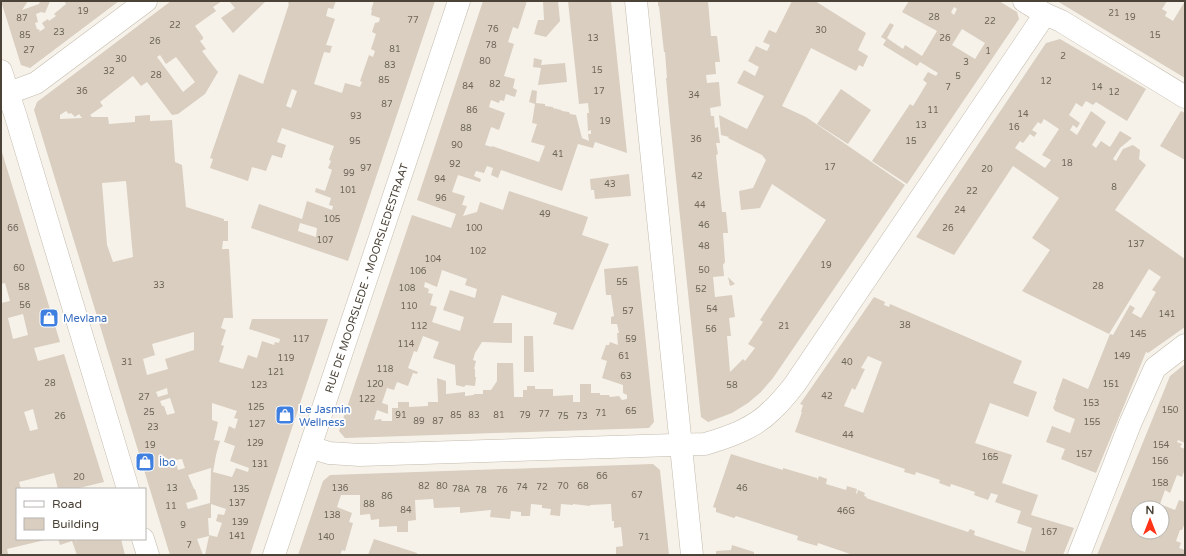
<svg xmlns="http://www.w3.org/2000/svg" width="1186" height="556" font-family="'Varela Round',sans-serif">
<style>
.building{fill:#d9cebf;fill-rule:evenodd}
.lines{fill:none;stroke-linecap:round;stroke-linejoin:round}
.minor-casing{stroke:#c3baac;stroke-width:23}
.minor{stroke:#fff;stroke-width:22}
.labels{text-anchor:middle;stroke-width:3.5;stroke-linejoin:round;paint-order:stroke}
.number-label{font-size:9px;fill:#6e6659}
.street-label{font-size:11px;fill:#4b4337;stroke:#fff}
.shop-label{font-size:11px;fill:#366cbe;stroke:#fff;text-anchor:start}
</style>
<rect width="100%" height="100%" fill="#f6f2ea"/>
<g class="building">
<path d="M 1,1 L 28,1 L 22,10 L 39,4 L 40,1 L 50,1 L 45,13 L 41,12 L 36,14 L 38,22 L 35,23 L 37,29 L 40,30 L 39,32 L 45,28 L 42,23 L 48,19 L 49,21 L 56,16 L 54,14 L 66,4 L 64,1 L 119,1 L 30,68 L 21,65 Z"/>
<path d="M 171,1 L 222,1 L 213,7 L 216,11 L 195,26 L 203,37 L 203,39 L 200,41 L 206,49 L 202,51 L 218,72 L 205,94 L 178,114 L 172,115 L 147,82 L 141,86 L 133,76 L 100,102 L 103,106 L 90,115 L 92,117 L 108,117 L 109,124 L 135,122 L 135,116 L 150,115 L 150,121 L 172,120 L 175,162 L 182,165 L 186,207 L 224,219 L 224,221 L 228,221 L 228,241 L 223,241 L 222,249 L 229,249 L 233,318 L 224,318 L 221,328 L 226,330 L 221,345 L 224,346 L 219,362 L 243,369 L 248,355 L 257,358 L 262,341 L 274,345 L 275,342 L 279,343 L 280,339 L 249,329 L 252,319 L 328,319 L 250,555 L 205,555 L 209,536 L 197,539 L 203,555 L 170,555 L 34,110 L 37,102 ZM 160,55 L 166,64 L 176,57 L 195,82 L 183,92 L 157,57 ZM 66,111 L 69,114 L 71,113 L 75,117 L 79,114 L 82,118 L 60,119 L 60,115 ZM 126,181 L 133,257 L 113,262 L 107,245 L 102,183 ZM 194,332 L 194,350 L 165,359 L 168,369 L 147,375 L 143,359 L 155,355 L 152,344 ZM 167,388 L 168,394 L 158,397 L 156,392 ZM 170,398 L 175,413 L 167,415 L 164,406 L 162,406 L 160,401 ZM 212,403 L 237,411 L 234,418 L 238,419 L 235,429 L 229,426 L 224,442 L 235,446 L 230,461 L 249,468 L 248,472 L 236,468 L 232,477 L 213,472 L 216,455 L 220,441 L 214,440 L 218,422 L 212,420 ZM 182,459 L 185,468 L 178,470 L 175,460 ZM 211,468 L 210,503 L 188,509 L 186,503 L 198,499 L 195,489 L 194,489 L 188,475 ZM 211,504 L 226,509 L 224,515 L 218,514 L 216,521 L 222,523 L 217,537 L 209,535 L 208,518 L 211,518 Z"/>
<path d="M 229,1 L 264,1 L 265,2 L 233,33 L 221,18 L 235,8 Z"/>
<path d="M 289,1 L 336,1 L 333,9 L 328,8 L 326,16 L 335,19 L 326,45 L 332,46 L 330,53 L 324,52 L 314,84 L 342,93 L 345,83 L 360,87 L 362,82 L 360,81 L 369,55 L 373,57 L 375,51 L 371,49 L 376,34 L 372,32 L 375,23 L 379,22 L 380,18 L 371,15 L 372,10 L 371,10 L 374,1 L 435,1 L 348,261 L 251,228 L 259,204 L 302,219 L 307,201 L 332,210 L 333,206 L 329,205 L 331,198 L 315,192 L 316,188 L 325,191 L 332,170 L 328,168 L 331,161 L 329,160 L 334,146 L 282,128 L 277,142 L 286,145 L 282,158 L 272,155 L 266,171 L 252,167 L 248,181 L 210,168 L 213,159 L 210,158 L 239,74 L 263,84 L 289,4 L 288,4 ZM 292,89 L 297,91 L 291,108 L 286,106 ZM 300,223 L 317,228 L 316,237 L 298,231 Z"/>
<path d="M 483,1 L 527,1 L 518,29 L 513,27 L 508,42 L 514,44 L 504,76 L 515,79 L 513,88 L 517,90 L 515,97 L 506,94 L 504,101 L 500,100 L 499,103 L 491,100 L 489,107 L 505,113 L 499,130 L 491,127 L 485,145 L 492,147 L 492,146 L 539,162 L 545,146 L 531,142 L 537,124 L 532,123 L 535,104 L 529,102 L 532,90 L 537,91 L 536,103 L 545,104 L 545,106 L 553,107 L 553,108 L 561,110 L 562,111 L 569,112 L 570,114 L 576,115 L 582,138 L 589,141 L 588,134 L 591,134 L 591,130 L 588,131 L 587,113 L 589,113 L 588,103 L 579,104 L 568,1 L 611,1 L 627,153 L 595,142 L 593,148 L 578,144 L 562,191 L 501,170 L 498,178 L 491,175 L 493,168 L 487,166 L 484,173 L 476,171 L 474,176 L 481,179 L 480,182 L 458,175 L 452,192 L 465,196 L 462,205 L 467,206 L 463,216 L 477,212 L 480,202 L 503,210 L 509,191 L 588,217 L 582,235 L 609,244 L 573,330 L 553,324 L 557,313 L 502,295 L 493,323 L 512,323 L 512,343 L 482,342 L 475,353 L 473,360 L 476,361 L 474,369 L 475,369 L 475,377 L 476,377 L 475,386 L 466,385 L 464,387 L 456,385 L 455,365 L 433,358 L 439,342 L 423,336 L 417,352 L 414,351 L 408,368 L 418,372 L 417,374 L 413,373 L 408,386 L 397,382 L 394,390 L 387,388 L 382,403 L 388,405 L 388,414 L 377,410 L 374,420 L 381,419 L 382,421 L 392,421 L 392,408 L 398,408 L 398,402 L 409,402 L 409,407 L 428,406 L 428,402 L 438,402 L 437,378 L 446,381 L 446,394 L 465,392 L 465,396 L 474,395 L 474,394 L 483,394 L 483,390 L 491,390 L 497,381 L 497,363 L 513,363 L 514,397 L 523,397 L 523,390 L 527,390 L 527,386 L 535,386 L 535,389 L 553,389 L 553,396 L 573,395 L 573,402 L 580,402 L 580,384 L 591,384 L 591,393 L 600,393 L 600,395 L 609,395 L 610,397 L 619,396 L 622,400 L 627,399 L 627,395 L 623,393 L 623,385 L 602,378 L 607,361 L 601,359 L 606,345 L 609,345 L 610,342 L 618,345 L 617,333 L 619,333 L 617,324 L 611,324 L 611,317 L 614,316 L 611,295 L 606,295 L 604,269 L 638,266 L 654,422 L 649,428 L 345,438 L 339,431 L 412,215 L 451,228 L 456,214 L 417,200 ZM 442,270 L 467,279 L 465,285 L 477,289 L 475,298 L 450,290 L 443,310 L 464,317 L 460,331 L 432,322 L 437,307 L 430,305 L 433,294 L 428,293 L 429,289 L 424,287 L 425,282 L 437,287 Z"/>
<path d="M 543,1 L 558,1 L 560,21 L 546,37 L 534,34 L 538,20 L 544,20 Z"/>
<path d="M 658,1 L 708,1 L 711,36 L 717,36 L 720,62 L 715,62 L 716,74 L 706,75 L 707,83 L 719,82 L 721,106 L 710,108 L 711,116 L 714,116 L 715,128 L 718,127 L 719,136 L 720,143 L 716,143 L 718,154 L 716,155 L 722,212 L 726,212 L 728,233 L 723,233 L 725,262 L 723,265 L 724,276 L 713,277 L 715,297 L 732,295 L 735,317 L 729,318 L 731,336 L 727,336 L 730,372 L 743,359 L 745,361 L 755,348 L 748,344 L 763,322 L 760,320 L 826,220 L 772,184 L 760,208 L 741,210 L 739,191 L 753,188 L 766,160 L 762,155 L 728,138 L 729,137 L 721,135 L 719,115 L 747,129 L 764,96 L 737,83 L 744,70 L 755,76 L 759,67 L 748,61 L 756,46 L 767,51 L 770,45 L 763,42 L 769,30 L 776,33 L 792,1 L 815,1 L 866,33 L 858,50 L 868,56 L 863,67 L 859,65 L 856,71 L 811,48 L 782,106 L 806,117 L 905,185 L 773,378 L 761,392 L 748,403 L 732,413 L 708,422 L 701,417 L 670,121 L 666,78 L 667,78 L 665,52 L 664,52 L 659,6 L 658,6 Z"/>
<path d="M 909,1 L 999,1 L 1017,12 L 1019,19 L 907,184 L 872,161 L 910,104 L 913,106 L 927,83 L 923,80 L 928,72 L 936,76 L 938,73 L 920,62 L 917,66 L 883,45 L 886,40 L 881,37 L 890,23 L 894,25 L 887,38 L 903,49 L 905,45 L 922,56 L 937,31 L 902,12 ZM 954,7 L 957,9 L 954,15 L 951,12 ZM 962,29 L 985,43 L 975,59 L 952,45 Z"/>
<path d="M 1057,1 L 1167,1 L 1162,9 L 1167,12 L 1165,16 L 1173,21 L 1185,1 L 1185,78 Z"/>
<path d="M 1060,39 L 1146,89 L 1127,121 L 1096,102 L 1093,105 L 1086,101 L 1082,107 L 1076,103 L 1069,115 L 1080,123 L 1077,128 L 1073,125 L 1070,130 L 1077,135 L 1091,111 L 1106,122 L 1092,145 L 1096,148 L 1101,141 L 1110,147 L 1120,131 L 1132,138 L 1120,148 L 1113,159 L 1116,161 L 1123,149 L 1133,145 L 1140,150 L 1139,159 L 1146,165 L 1115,210 L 1185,259 L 1185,327 L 1148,353 L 1146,352 L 1096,473 L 1061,459 L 1065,449 L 1046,442 L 1052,426 L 1070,433 L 1075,419 L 1055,411 L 1053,408 L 1056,400 L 1055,400 L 1063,378 L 1088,389 L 1110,334 L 1113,335 L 1130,305 L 1135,308 L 1132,313 L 1141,318 L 1156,292 L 1152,290 L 1161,277 L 1149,269 L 1109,334 L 1022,291 L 1050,250 L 1032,238 L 1059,198 L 1013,166 L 954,255 L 916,237 L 1046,43 ZM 1044,119 L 1059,129 L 1042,155 L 1051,160 L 1045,168 L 1015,148 L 1020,141 L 1023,143 L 1030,134 L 1034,137 L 1037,133 L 1032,130 L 1038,122 L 1041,124 Z"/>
<path d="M 534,58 L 542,60 L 541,65 L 565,63 L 567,82 L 538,85 L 541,68 L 533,67 Z"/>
<path d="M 841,89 L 871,110 L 848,144 L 817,124 Z"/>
<path d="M 1181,111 L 1185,113 L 1185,160 L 1160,146 Z"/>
<path d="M 1,149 L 60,342 L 34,348 L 38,361 L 64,354 L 104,482 L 75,489 L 58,489 L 54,473 L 19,482 L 21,489 L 17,489 L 17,539 L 45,540 L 7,549 L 8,554 L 5,555 L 1,555 L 1,303 L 10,301 L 5,283 L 1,284 ZM 23,314 L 28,335 L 13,339 L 8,318 ZM 33,409 L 38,429 L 30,431 L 24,412 Z"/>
<path d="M 629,174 L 631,196 L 595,199 L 594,190 L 591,190 L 590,179 Z"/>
<path d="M 728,277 L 735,284 L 730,286 Z"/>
<path d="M 874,297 L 885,302 L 884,305 L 889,307 L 890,304 L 1022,361 L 1013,383 L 1037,392 L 1028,417 L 990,403 L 975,443 L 1012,455 L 1002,483 L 1038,495 L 1031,515 L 1074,528 L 1063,555 L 853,555 L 818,543 L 817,546 L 797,540 L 798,536 L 736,516 L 734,518 L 716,512 L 716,508 L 713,507 L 731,454 L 783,470 L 783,468 L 817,478 L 817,481 L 819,476 L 827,479 L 826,484 L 846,490 L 847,486 L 857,489 L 856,493 L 857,494 L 858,490 L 865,493 L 864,496 L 867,497 L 866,498 L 968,532 L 970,529 L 975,531 L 974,535 L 1025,552 L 1032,528 L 1017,523 L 1021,511 L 995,502 L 998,495 L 991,493 L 988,500 L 974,495 L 975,492 L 951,484 L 950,487 L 939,483 L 940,480 L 916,472 L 915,475 L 904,472 L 905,469 L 795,432 L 802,412 L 801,412 L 803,405 L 800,404 ZM 868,356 L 882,362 L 863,413 L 844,406 L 852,388 L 855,390 L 865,369 L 861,368 Z"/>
<path d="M 524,336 L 533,336 L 534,372 L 524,372 Z"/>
<path d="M 1185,364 L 1185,443 L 1178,440 L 1177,442 L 1182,444 L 1180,447 L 1185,449 L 1185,469 L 1182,477 L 1177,475 L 1170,493 L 1165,490 L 1160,504 L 1175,510 L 1179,500 L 1185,502 L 1185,523 L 1182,530 L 1180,530 L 1176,541 L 1181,543 L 1179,548 L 1185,550 L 1185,555 L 1097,555 L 1170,376 ZM 1138,508 L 1162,508 L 1162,532 L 1138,532 Z"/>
<path d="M 653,464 L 660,470 L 669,555 L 616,554 L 616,547 L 623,546 L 621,527 L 614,528 L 614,521 L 612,521 L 611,504 L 590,505 L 590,506 L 573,504 L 573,505 L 561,504 L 560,516 L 550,515 L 551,509 L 542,508 L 542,505 L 531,504 L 530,516 L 521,516 L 521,512 L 511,511 L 510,519 L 490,517 L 491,510 L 460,513 L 460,507 L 434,508 L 433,499 L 415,500 L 416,520 L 408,521 L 408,532 L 397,532 L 397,526 L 379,527 L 379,519 L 371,520 L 370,514 L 360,515 L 360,495 L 341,495 L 337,507 L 352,513 L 349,522 L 353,523 L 345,551 L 342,550 L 340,555 L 298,555 L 323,481 L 330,475 Z"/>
<path d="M 58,539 L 75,539 L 75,541 L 81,539 L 121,539 L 125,555 L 77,555 L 72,541 L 60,545 Z"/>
<path d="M 374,539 L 417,553 L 417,555 L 368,555 Z"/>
<path d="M 732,545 L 754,552 L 754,555 L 716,555 L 716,551 L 731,550 Z"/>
</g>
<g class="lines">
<defs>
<g id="minor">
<path d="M 636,1 L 692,555"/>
<path d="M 1024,1 L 1045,14 L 1061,21 L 1185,97"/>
<path d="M 1,71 L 16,117 L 128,489"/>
<path d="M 9,93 L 36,83 L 146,1"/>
<path d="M 310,447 L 329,453 L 360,455 L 705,444 C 729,437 755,428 772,410 C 781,402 788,393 795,384 L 1045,14"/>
<path d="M 143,539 L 148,555"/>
<path id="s1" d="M 274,555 L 459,1"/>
<path d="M 1079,555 L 1130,424 L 1155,368 L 1185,345"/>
</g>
</defs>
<use href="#minor" class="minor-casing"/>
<use href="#minor" class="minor"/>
</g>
<defs>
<symbol id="shop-square" viewBox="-11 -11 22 22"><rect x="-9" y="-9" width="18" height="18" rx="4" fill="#3f7fe0" stroke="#fff"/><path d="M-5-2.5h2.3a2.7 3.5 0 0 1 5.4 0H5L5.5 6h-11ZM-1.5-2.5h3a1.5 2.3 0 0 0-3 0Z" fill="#fff"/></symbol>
</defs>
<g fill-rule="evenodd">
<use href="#shop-square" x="38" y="307" width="22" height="22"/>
<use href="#shop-square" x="274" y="404" width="22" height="22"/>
<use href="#shop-square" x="134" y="451" width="22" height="22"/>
</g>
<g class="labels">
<g class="number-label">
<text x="83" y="14">19</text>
<text x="1114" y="16">21</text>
<text x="934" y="20">28</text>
<text x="1130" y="20">19</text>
<text x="22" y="21">87</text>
<text x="413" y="23">77</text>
<text x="990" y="24">22</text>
<text x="175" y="28">22</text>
<text x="493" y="32">76</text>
<text x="821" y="33">30</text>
<text x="59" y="35">23</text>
<text x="25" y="38">85</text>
<text x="1155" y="38">15</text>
<text x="593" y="41">13</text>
<text x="945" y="41">26</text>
<text x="155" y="44">26</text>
<text x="491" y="48">78</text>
<text x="395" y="52">81</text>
<text x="29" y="53">27</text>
<text x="988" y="54">1</text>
<text x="1063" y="59">2</text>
<text x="121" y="62">30</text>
<text x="485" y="64">80</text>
<text x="966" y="65">3</text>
<text x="390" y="68">83</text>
<text x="597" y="73">15</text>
<text x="109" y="74">32</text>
<text x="156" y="78">28</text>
<text x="958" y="79">5</text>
<text x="384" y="83">85</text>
<text x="1046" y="84">12</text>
<text x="495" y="87">82</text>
<text x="468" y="89">84</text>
<text x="948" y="90">7</text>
<text x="1097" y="90">14</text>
<text x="82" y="94">36</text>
<text x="599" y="94">17</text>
<text x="1114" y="95">12</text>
<text x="694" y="98">34</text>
<text x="387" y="107">87</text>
<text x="472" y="113">86</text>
<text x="933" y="113">11</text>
<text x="1023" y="117">14</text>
<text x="356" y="119">93</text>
<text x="605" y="124">19</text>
<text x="921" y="128">13</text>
<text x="1014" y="130">16</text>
<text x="466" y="131">88</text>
<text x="696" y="142">36</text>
<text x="355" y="144">95</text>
<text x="911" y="144">15</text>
<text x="457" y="148">90</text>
<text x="558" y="157">41</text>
<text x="1067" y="166">18</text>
<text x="455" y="167">92</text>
<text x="830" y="170">17</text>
<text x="366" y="171">97</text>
<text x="987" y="172">20</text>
<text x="349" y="176">99</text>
<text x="697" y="179">42</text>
<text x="440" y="182">94</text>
<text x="610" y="187">43</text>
<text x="1114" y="190">8</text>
<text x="348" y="193">101</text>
<text x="972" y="194">22</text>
<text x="441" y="201">96</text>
<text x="700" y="208">44</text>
<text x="960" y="213">24</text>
<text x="545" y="217">49</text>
<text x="332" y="222">105</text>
<text x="704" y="228">46</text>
<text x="13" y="231">66</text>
<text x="474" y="231">100</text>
<text x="948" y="231">26</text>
<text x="325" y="243">107</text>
<text x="1136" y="247">137</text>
<text x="704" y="249">48</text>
<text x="478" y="254">102</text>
<text x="433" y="262">104</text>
<text x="826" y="268">19</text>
<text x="19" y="271">60</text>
<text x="704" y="273">50</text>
<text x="418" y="274">106</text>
<text x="622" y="285">55</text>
<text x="159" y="288">33</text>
<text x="1098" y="289">28</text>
<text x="24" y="290">58</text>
<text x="407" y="291">108</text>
<text x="701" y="292">52</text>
<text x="25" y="308">56</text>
<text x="409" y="309">110</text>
<text x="712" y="312">54</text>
<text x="628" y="314">57</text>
<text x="1167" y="317">141</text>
<text x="905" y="328">38</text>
<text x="419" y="329">112</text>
<text x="784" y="329">21</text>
<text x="711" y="332">56</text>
<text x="1138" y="337">145</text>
<text x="301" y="342">117</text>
<text x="631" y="342">59</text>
<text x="406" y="347">114</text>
<text x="624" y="359">61</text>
<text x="1122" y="359">149</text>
<text x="286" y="361">119</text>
<text x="127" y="365">31</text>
<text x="847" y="365">40</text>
<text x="385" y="372">118</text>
<text x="276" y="375">121</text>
<text x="626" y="379">63</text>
<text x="50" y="386">28</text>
<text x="375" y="387">120</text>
<text x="1111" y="387">151</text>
<text x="259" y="388">123</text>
<text x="732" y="388">58</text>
<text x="827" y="399">42</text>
<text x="144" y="400">27</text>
<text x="367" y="402">122</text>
<text x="1091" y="406">153</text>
<text x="256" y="410">125</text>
<text x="1170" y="413">150</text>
<text x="631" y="414">65</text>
<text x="149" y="415">25</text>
<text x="601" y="416">71</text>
<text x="544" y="417">77</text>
<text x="401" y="418">91</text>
<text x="456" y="418">85</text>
<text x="474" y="418">83</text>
<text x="499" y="418">81</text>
<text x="525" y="418">79</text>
<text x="60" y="419">26</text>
<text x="563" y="419">75</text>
<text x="582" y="419">73</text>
<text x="419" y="424">89</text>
<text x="438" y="424">87</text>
<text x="1092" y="425">155</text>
<text x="257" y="427">127</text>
<text x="153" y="430">23</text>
<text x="848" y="438">44</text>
<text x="255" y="446">129</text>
<text x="150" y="448">19</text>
<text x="1161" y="448">154</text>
<text x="1084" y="457">157</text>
<text x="990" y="460">165</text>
<text x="1160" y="464">156</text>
<text x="260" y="467">131</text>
<text x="602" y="479">66</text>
<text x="79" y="480">20</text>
<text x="1160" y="486">158</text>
<text x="424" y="489">82</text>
<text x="442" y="489">80</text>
<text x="563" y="489">70</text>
<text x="583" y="489">68</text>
<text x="522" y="490">74</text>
<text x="542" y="490">72</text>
<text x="172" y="491">13</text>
<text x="340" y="491">136</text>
<text x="742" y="491">46</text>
<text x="241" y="492">135</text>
<text x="461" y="492">78A</text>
<text x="481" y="493">78</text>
<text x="502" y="493">76</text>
<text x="637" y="498">67</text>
<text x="387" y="499">86</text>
<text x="237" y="506">137</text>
<text x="369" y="507">88</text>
<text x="171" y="509">11</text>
<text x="406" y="513">84</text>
<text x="846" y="514">46G</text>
<text x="332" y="518">138</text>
<text x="240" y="525">139</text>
<text x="183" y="528">9</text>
<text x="1049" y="535">167</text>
<text x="237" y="539">141</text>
<text x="326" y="540">140</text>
<text x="644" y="540">71</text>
<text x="189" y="548">7</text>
</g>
<g class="street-label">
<text dy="4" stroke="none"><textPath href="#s1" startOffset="292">RUE DE MOORSLEDE - MOORSLEDESTRAAT</textPath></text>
</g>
<g class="shop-label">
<text x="63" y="322">Mevlana</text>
<text x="299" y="413">Le Jasmin<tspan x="299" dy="13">Wellness</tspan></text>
<text x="159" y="466">İbo</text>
</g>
</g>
<rect width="1186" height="556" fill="none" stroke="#4b4337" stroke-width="4"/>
<rect x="16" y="488" width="130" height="52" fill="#ffffff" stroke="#b7b4af"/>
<rect x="24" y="501" width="20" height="6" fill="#ffffff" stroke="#b7b4af"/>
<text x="52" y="508" font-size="12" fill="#4b4337">Road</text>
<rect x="24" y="518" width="20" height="12" fill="#d9cebf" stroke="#b7b4af"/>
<text x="52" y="528" font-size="12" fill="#4b4337">Building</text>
<g transform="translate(1150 520)"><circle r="19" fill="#ffffff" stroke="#b7b4af"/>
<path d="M0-3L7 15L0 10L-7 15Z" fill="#ff3318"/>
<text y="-6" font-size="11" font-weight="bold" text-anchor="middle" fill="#4b4337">N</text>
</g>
</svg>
